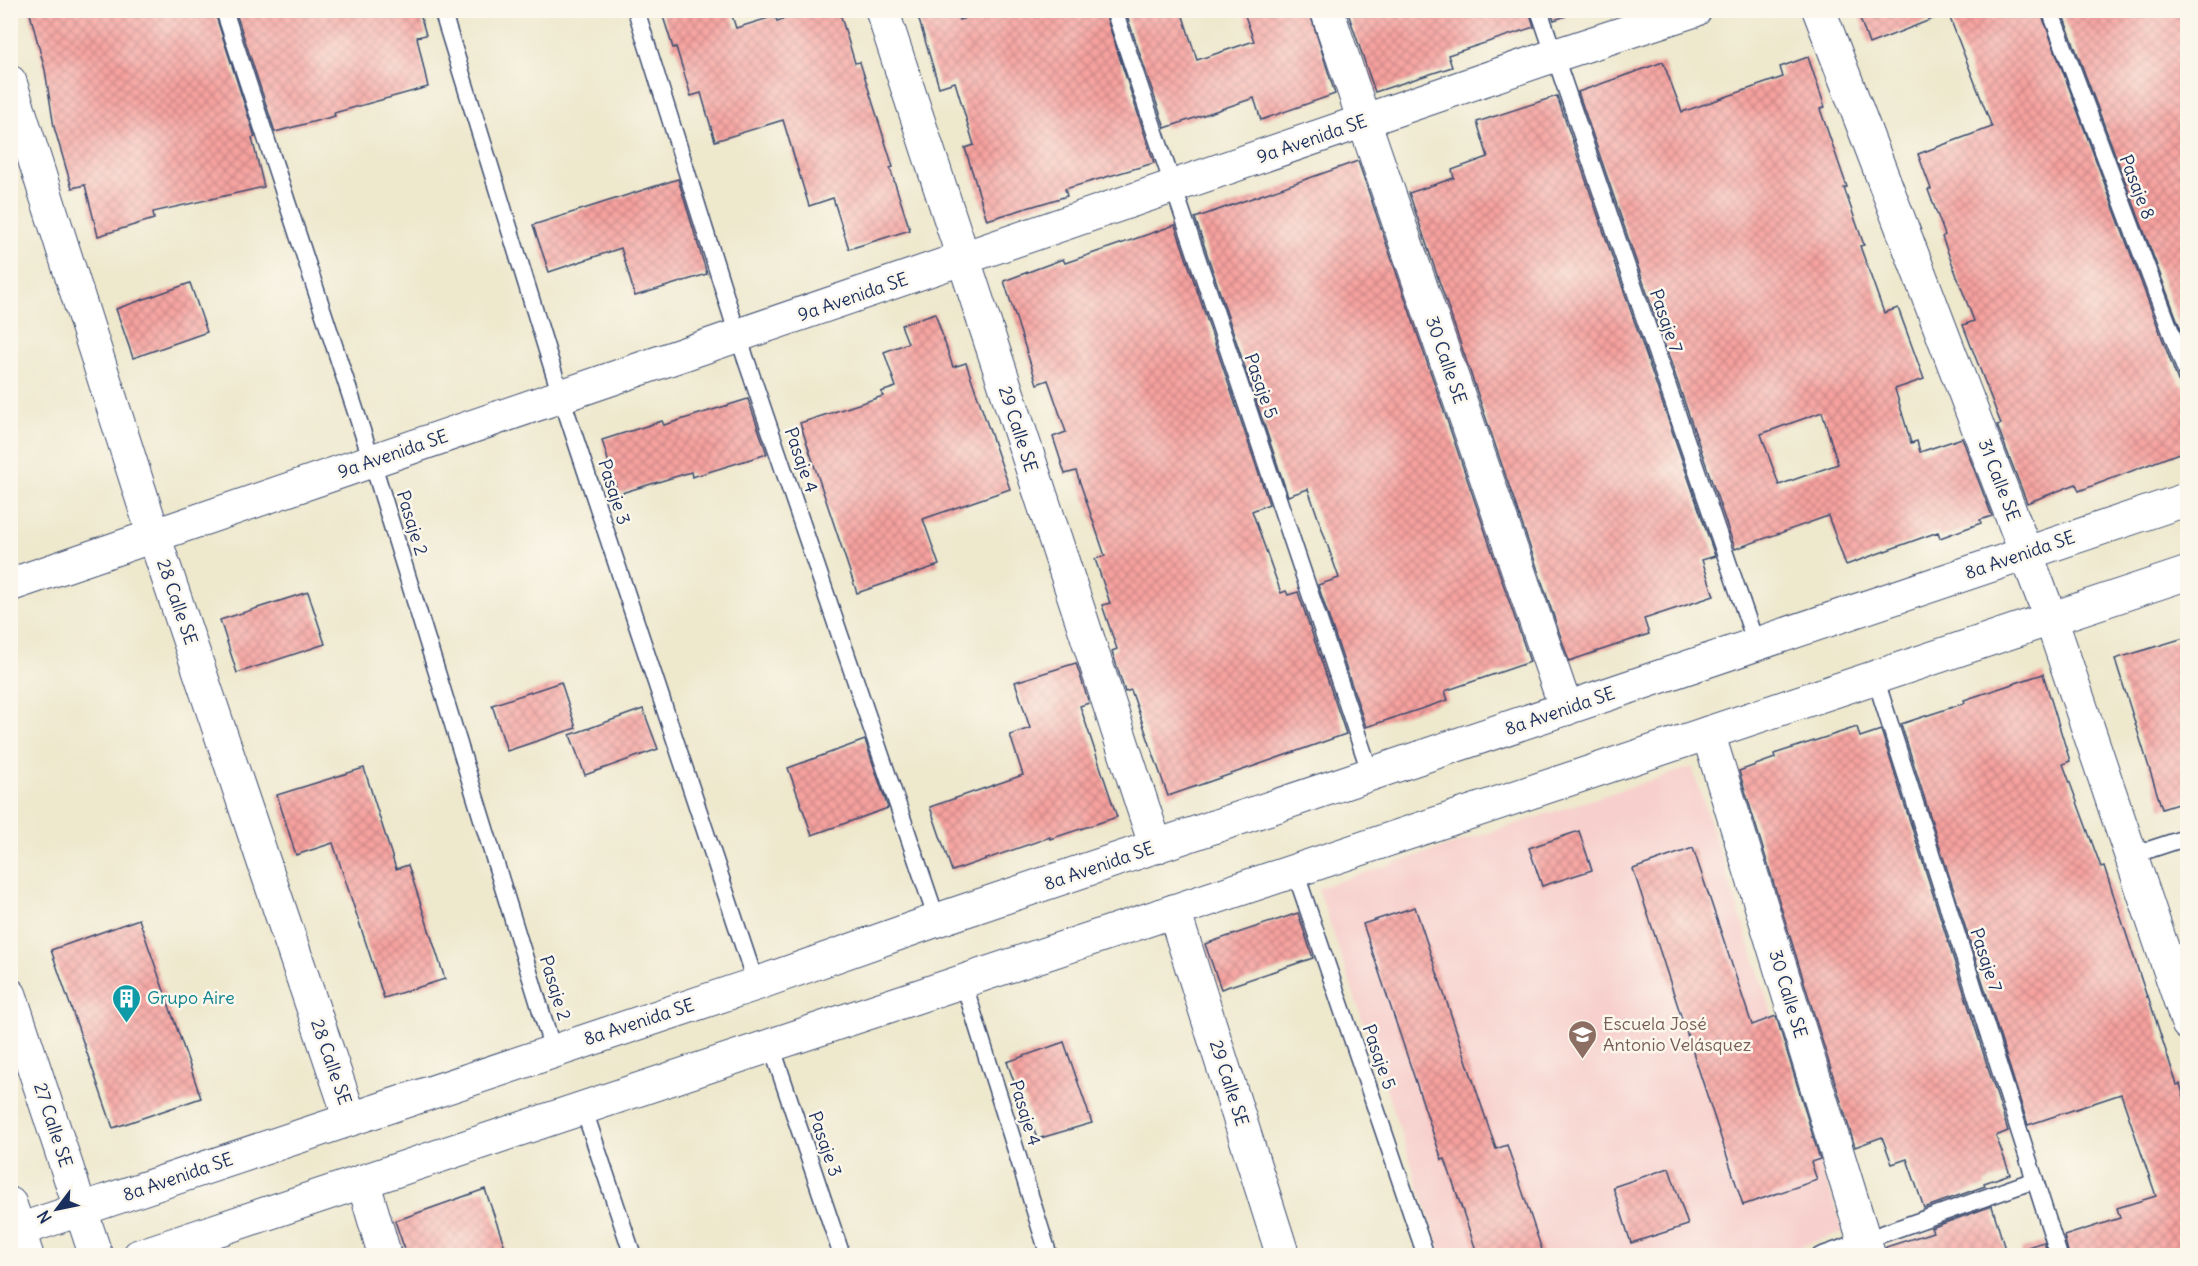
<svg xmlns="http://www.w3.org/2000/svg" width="2198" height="1266" font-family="Delius,sans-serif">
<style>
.built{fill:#f7d0cd}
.building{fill:url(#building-cross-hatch);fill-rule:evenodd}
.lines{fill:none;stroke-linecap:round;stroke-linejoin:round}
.lane-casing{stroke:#3b4b6f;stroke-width:19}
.street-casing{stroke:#3b4b6f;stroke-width:35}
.secondary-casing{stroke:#3b4b6f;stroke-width:35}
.lane{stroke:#fff;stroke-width:16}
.street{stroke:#fff;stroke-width:33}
.secondary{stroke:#fff;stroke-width:33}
.labels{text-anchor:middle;stroke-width:5;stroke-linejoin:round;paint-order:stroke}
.street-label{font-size:18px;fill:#1b2f5e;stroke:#fbf7ec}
.culture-label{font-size:18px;fill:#0d838f;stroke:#fbf7ec;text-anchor:start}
.education-label{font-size:18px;fill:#785e54;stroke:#fbf7ec;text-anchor:start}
</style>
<defs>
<pattern id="building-cross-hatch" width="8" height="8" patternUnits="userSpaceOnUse" patternTransform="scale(1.5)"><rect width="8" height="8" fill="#f7a29f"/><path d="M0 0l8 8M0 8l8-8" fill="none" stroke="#c78485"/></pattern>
</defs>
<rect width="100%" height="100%" fill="#fbf7ec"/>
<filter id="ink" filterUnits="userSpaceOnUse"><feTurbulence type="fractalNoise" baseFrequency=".0167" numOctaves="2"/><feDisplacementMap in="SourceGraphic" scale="12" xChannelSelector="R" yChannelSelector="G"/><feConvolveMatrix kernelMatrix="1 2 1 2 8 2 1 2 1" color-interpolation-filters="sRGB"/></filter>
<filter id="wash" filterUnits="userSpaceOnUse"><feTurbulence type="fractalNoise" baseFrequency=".008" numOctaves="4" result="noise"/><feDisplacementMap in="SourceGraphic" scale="24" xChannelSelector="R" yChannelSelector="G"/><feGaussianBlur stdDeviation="1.35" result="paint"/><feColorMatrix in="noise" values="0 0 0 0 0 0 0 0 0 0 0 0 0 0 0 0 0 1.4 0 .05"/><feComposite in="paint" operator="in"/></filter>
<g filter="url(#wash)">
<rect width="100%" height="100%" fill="#eee8cd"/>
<path class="built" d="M 1692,767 L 1843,1232 L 1775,1255 L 1442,1255 L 1318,888 Z"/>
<g id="blocks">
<g class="building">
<path d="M 29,10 L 214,10 L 255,137 L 252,138 L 264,187 L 153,212 L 154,219 L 98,236 L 85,185 L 72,188 L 54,127 L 45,70 Z"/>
<path d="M 235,10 L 419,10 L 426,35 L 417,37 L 428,87 L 334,113 L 335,116 L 275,132 Z"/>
<path d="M 661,10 L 730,10 L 736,28 L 775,16 L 777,21 L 811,10 L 839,10 L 855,63 L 860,62 L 893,167 L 890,168 L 910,230 L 849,249 L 833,198 L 809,206 L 783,120 L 715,141 L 701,93 L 691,96 L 676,47 L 673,48 Z"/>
<path d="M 916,10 L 956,10 L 959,20 L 990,10 L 1104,10 L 1154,163 L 1065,189 L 1067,196 L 987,220 L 965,148 L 974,145 L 955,82 L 939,87 Z"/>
<path d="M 1125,10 L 1181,10 L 1197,60 L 1254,41 L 1243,10 L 1309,10 L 1335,94 L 1261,120 L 1254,98 L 1165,128 Z"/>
<path d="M 1347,10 L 1529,10 L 1534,27 L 1448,55 L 1452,67 L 1375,92 Z"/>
<path d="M 1550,10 L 1565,10 L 1566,16 L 1554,20 Z"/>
<path d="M 1857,10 L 2040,10 L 2178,381 L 2182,385 L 2187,387 L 2187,450 L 2079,491 L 2076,484 L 2027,503 L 1997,425 L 2001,424 L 1963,325 L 1974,321 L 1942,237 L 1945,235 L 1928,190 L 1931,189 L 1918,154 L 1992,127 L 1948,13 L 1869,44 Z"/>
<path d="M 2061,10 L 2187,10 L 2187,346 Z"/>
<path d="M 1808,57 L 1825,107 L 1820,109 L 1847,187 L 1844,188 L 1864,245 L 1860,246 L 1884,313 L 1898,308 L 1924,379 L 1895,389 L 1911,443 L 1917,441 L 1920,452 L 1962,438 L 1992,516 L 1980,520 L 1981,523 L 1940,538 L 1938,532 L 1846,565 L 1828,516 L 1735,549 L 1578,92 L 1663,62 L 1682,112 L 1783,77 L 1780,67 ZM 1822,412 L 1838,464 L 1779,485 L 1761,434 Z"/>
<path d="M 1557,96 L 1715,556 L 1702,560 L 1714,596 L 1644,619 L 1649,634 L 1569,661 L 1409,193 L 1454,178 L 1452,170 L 1488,157 L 1477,122 Z"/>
<path d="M 1358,161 L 1530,662 L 1445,691 L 1448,700 L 1366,727 L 1318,585 L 1339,578 L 1308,489 L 1288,496 L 1195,218 Z"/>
<path d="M 678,179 L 707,274 L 635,296 L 621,248 L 549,272 L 533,225 Z"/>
<path d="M 1175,225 L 1269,504 L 1252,511 L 1281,593 L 1286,591 L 1288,595 L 1298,592 L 1346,734 L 1168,796 L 1131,690 L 1125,692 L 1112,651 L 1117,649 L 1102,605 L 1110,603 L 1095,559 L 1105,556 L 1076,471 L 1065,474 L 1053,437 L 1066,432 L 1048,380 L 1037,384 L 1004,281 L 1063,259 L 1065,263 Z"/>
<path d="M 190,283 L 207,332 L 133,358 L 116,309 Z"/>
<path d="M 935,313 L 953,367 L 966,363 L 1010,489 L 923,519 L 939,565 L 857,593 L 800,423 L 883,396 L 881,392 L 896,387 L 884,352 L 908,343 L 901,325 Z"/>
<path d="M 748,399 L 767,454 L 692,477 L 691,472 L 618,494 L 602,440 L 662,421 L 664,425 Z"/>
<path d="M 308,592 L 325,644 L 237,673 L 220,620 Z"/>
<path d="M 2187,637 L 2187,801 L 2162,809 L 2115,659 Z"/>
<path d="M 1076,663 L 1089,703 L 1080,706 L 1117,817 L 1050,839 L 1050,837 L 952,871 L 930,807 L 1023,775 L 1010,735 L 1030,728 L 1015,682 Z"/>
<path d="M 2043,674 L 2070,761 L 2063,764 L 2101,867 L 2104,866 L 2147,997 L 2148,996 L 2177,1085 L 2180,1084 L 2187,1107 L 2187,1256 L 2069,1256 L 2064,1236 L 2120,1218 L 2117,1208 L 2156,1196 L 2121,1094 L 2028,1125 L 1901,724 L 1965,703 L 1964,700 Z"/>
<path d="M 561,682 L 576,728 L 507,751 L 492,705 Z"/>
<path d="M 643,709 L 658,749 L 585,775 L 570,735 Z"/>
<path d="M 1857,727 L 1860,737 L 1881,730 L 2008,1131 L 1996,1136 L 2010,1174 L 1984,1183 L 1985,1186 L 1924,1208 L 1907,1159 L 1892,1164 L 1882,1137 L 1855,1147 L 1739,771 L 1775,758 L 1774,754 Z"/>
<path d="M 865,740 L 888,808 L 812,835 L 788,768 Z"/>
<path d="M 364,768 L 396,869 L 408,865 L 445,979 L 384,998 L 333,843 L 296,855 L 277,795 Z"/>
<path d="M 1579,831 L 1592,870 L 1542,886 L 1529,848 Z"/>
<path d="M 1693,848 L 1752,1025 L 1776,1016 L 1820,1159 L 1811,1162 L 1817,1180 L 1743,1205 L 1633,869 Z"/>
<path d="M 1415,907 L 1496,1149 L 1507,1145 L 1544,1256 L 1478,1256 L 1445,1159 L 1442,1160 L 1363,924 Z"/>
<path d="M 1298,913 L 1313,958 L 1221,989 L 1205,944 Z"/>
<path d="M 139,919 L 201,1098 L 113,1128 L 51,950 Z"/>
<path d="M 1064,1042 L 1092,1123 L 1037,1139 L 1024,1097 L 1020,1099 L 1007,1062 Z"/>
<path d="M 1669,1168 L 1688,1225 L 1631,1243 L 1613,1187 Z"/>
<path d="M 485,1189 L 508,1256 L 407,1256 L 395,1221 Z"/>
<path d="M 1992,1206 L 2007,1256 L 1887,1256 L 1886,1247 L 1933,1232 L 1931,1228 Z"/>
<path d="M 2044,1242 L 2048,1256 L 2022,1256 L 2021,1249 Z"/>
</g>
</g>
</g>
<g filter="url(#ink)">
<use href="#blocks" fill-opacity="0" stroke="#3b4b6f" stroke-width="1.5"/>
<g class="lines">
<defs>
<g id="lane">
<path d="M 224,10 L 372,461 L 553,1050"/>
<path d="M 442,10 L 561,396 L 756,984"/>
<path d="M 636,10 L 738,336 L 937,920"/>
<path d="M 1114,10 L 1371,775"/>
<path d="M 1539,10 L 1756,644"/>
<path d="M 2050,10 L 2188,377"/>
<path d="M 1875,677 L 2059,1256"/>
<path d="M 2130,856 L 2188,837"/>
<path d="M 1295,871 L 1426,1256"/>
<path d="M 963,981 L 1049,1256"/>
<path d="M 771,1045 L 842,1256"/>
<path d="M 583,1107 L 633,1256"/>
<path d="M 1820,1256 L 2035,1180"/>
</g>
<g id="street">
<path d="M 882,10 L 1156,847"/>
<path d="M 1327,10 L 1364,121 L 1566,709"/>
<path d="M 1819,10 L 2051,619 L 2188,1024"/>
<path d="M 10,82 L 154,536 L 350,1118"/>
<path d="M 10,585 L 1553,56 L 1695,10"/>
<path d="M 1708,733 L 1869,1256"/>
<path d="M 1174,911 L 1283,1256"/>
<path d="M 363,1181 L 385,1256"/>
</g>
<g id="secondary">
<path d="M 10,995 L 96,1256"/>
<path d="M 10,1204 L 27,1256"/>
<path d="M 10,1233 L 756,984 L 937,920 L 2188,499"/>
<path d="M 139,1256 L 2188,573"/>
</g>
</defs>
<use href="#lane" class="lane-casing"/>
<use href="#street" class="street-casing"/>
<use href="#secondary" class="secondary-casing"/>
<use href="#lane" class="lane"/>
<use href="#street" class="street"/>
<use href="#secondary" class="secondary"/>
</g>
</g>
<defs>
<symbol id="building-pin" viewBox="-11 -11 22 30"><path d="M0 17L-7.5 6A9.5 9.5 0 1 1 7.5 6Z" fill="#0f9aa8" stroke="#fbf7ec"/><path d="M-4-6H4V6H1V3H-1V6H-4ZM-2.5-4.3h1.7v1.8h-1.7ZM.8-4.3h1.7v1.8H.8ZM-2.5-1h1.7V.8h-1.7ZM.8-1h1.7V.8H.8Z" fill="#fff"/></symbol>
<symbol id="school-pin" viewBox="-11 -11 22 30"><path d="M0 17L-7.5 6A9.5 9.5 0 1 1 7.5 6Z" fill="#8d6e63" stroke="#fbf7ec"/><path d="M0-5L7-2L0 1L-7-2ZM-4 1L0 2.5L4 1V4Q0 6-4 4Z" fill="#fff"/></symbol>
</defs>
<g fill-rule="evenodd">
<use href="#building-pin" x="110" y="982" width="33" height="45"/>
<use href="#school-pin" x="1566" y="1018" width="33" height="45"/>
</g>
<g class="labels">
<g class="street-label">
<text transform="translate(1312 139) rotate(-19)" y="6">9a Avenida SE</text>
<text transform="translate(2137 187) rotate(69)" y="6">Pasaje 8</text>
<text transform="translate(853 297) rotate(-19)" y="6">9a Avenida SE</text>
<text transform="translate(1666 321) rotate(71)" y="6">Pasaje 7</text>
<text transform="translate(1446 360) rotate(71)" y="6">30 Calle SE</text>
<text transform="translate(1261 386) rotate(71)" y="6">Pasaje 5</text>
<text transform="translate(1018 429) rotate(72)" y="6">29 Calle SE</text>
<text transform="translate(393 454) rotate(-19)" y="6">9a Avenida SE</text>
<text transform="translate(801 460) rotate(71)" y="6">Pasaje 4</text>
<text transform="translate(1999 480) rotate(69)" y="6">31 Calle SE</text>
<text transform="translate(614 492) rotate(72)" y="6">Pasaje 3</text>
<text transform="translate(412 523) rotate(73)" y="6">Pasaje 2</text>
<text transform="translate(2020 555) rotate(-19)" y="6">8a Avenida SE</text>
<text transform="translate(177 602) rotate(71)" y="6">28 Calle SE</text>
<text transform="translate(1560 711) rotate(-19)" y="6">8a Avenida SE</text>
<text transform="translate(1099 866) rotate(-19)" y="6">8a Avenida SE</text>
<text transform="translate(1986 960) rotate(72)" y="6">Pasaje 7</text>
<text transform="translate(555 988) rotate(73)" y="6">Pasaje 2</text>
<text transform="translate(1788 994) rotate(73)" y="6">30 Calle SE</text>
<text transform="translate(639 1022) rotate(-18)" y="6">8a Avenida SE</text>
<text transform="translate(1379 1057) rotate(71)" y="6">Pasaje 5</text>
<text transform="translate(331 1062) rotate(71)" y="6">28 Calle SE</text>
<text transform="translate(1229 1083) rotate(72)" y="6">29 Calle SE</text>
<text transform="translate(1025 1113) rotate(73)" y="6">Pasaje 4</text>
<text transform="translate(53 1125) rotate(72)" y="6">27 Calle SE</text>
<text transform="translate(825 1144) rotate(71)" y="6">Pasaje 3</text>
<text transform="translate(178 1177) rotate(-19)" y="6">8a Avenida SE</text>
</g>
<g class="culture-label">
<text x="147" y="1004">Grupo Aire</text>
</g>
<g class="education-label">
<text x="1603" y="1030">Escuela José<tspan x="1603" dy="21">Antonio Velásquez</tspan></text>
</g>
</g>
<rect width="2198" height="1266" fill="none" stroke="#fbf7ec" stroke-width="36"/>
<g transform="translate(57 1209) rotate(238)" stroke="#fbf7ec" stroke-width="4.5" paint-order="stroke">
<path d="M0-4.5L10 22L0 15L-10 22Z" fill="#1b2f5e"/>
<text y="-9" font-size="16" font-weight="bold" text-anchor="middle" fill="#1b2f5e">N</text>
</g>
</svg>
